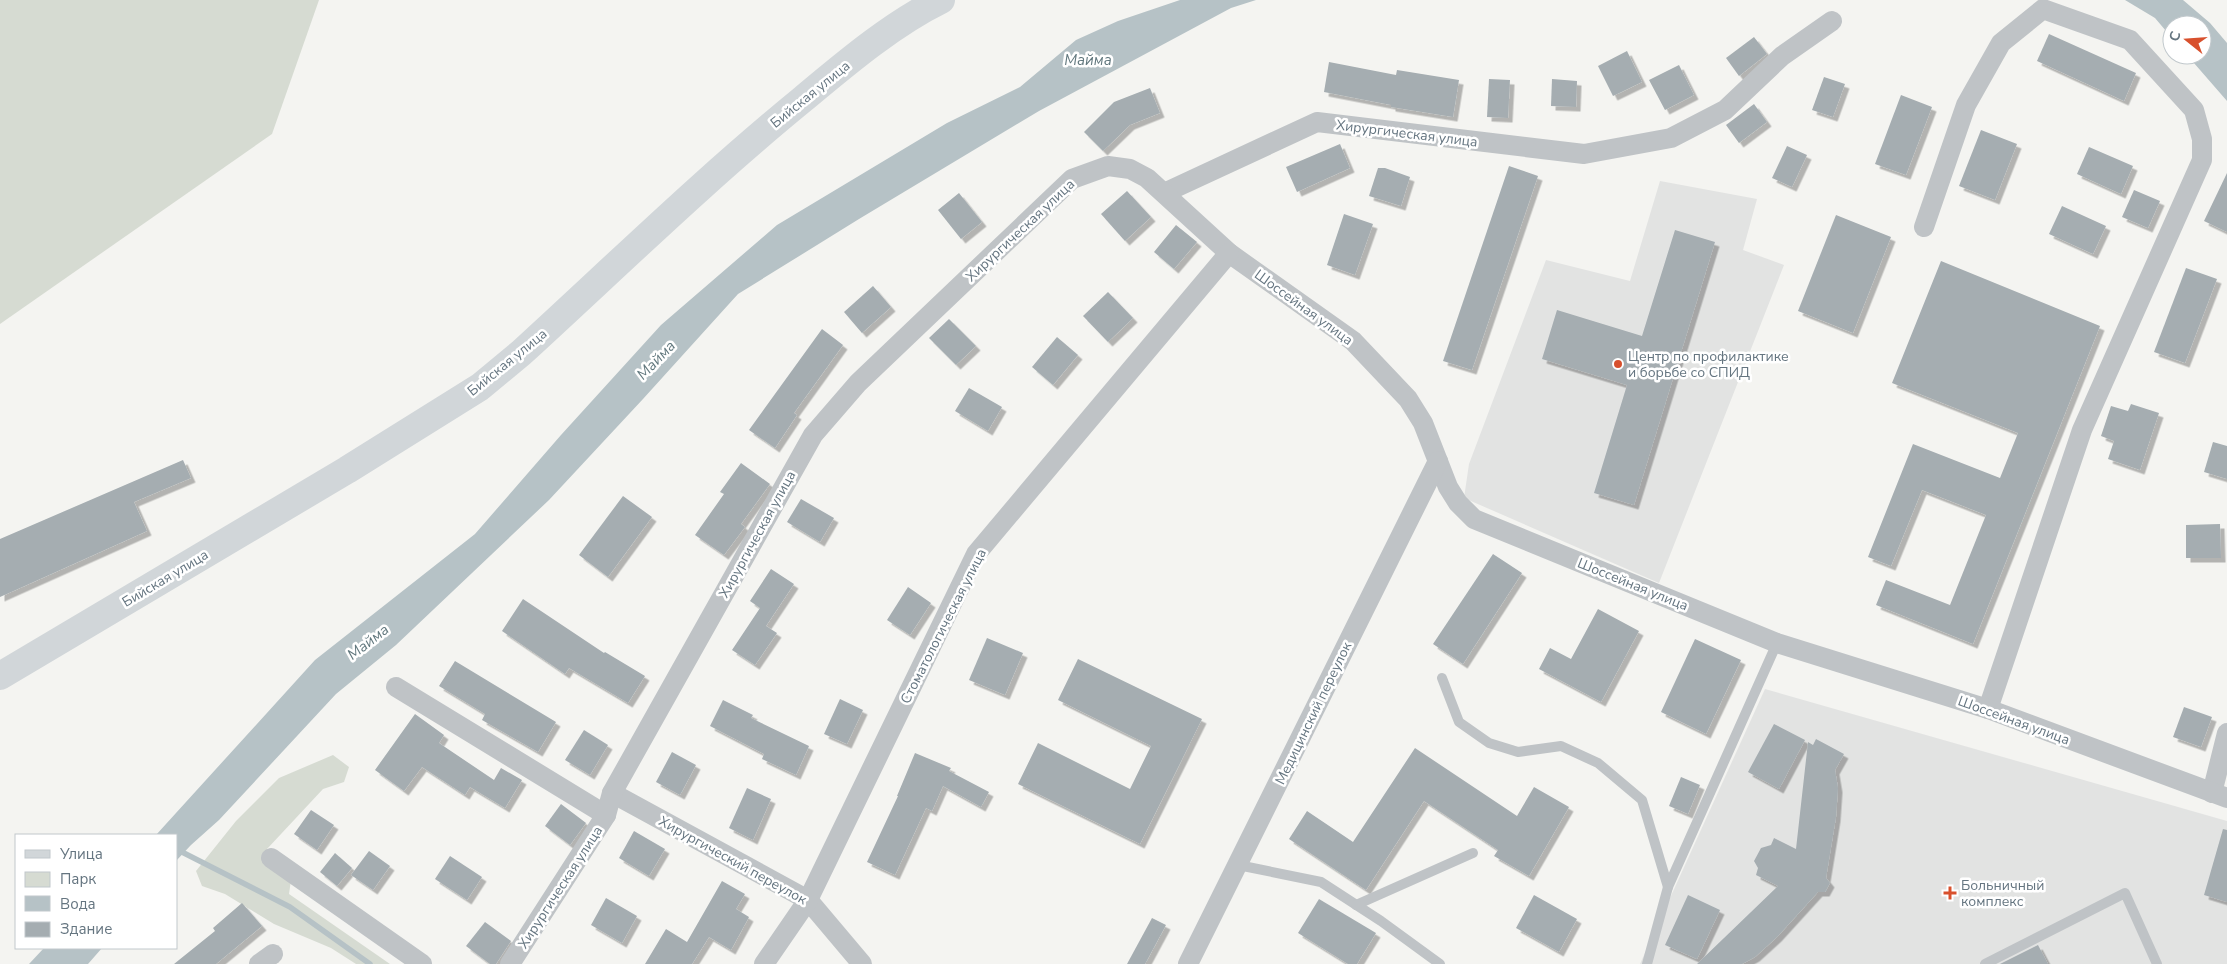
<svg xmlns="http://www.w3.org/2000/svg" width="2227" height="964" font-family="'Nunito Sans',sans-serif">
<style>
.built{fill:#e2e3e2}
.green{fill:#d6dbd2}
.water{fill:#b6c2c6}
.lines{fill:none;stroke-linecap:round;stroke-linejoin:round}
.stream{stroke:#b6c2c6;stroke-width:5.5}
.building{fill:#a5adb1;filter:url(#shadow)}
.lane{stroke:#bfc3c6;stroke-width:10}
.street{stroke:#bfc3c6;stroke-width:20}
.primary{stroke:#d1d6d9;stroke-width:28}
.poi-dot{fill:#d8502d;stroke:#fff;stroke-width:2}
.labels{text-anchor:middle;stroke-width:5;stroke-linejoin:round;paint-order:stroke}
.street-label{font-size:14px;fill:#657580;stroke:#fff}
.poi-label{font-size:14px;fill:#657580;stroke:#fff;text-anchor:start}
.water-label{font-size:15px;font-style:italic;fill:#61777d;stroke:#fff}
</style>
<defs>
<filter id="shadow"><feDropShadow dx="4.5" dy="4.5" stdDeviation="0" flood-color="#0004"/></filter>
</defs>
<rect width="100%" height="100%" fill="#f4f4f1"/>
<g class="built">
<path d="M 1660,181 L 1757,199 L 1743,250 L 1784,265 L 1659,583 L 1464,498 L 1469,464 L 1546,260 L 1630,281 Z"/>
<path d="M 1765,689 L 2227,821 L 2227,964 L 1640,964 Z"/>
</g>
<g class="green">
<path d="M 0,0 L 319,0 L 272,134 L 0,324 Z"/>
<path d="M 333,755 L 349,767 L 344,782 L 323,789 L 267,849 L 291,880 L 289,894 L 390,964 L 356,964 L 331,948 L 274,924 L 225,894 L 202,886 L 196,871 L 236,821 L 279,778 Z"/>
</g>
<g class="water">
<path d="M 1180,0 L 1256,0 L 1231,8 L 1039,111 L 859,219 L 738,294 L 643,399 L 549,500 L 396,645 L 336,694 L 219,820 L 191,845 L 176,861 L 176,835 L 156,835 L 315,660 L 475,534 L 561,435 L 661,325 L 777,225 L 947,123 L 1020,87 L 1076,40 L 1118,21 Z"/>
<path d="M 2125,0 L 2183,0 L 2210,23 L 2227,43 L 2227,101 L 2187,55 L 2202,55 L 2202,25 L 2172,25 L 2172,38 L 2155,18 Z"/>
<path d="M 44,948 L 102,948 L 88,964 L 29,964 Z"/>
</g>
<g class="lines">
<path class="stream" d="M 176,849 L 290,907 L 370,964"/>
</g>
<g class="building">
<path d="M 2049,34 L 2136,73 L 2124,101 L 2037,61 Z"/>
<path d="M 1754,37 L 1767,54 L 1739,76 L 1726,58 Z"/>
<path d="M 1627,51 L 1642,82 L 1613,96 L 1598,66 Z"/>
<path d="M 1329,62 L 1396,75 L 1397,70 L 1459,80 L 1453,117 L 1391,107 L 1391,105 L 1324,92 Z"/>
<path d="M 1679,65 L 1694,95 L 1665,110 L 1649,80 Z"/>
<path d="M 1824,77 L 1845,84 L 1833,117 L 1812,110 Z"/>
<path d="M 1489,79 L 1510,80 L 1508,118 L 1487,117 Z"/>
<path d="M 1552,79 L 1577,81 L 1576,107 L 1551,106 Z"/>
<path d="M 1150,88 L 1160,113 L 1130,125 L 1103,151 L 1084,132 L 1114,102 Z"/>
<path d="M 1901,95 L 1932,107 L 1906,175 L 1875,164 Z"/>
<path d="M 1754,104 L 1767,122 L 1739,143 L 1726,125 Z"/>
<path d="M 1981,130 L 2017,144 L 1995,200 L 1959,186 Z"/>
<path d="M 1340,144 L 1350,168 L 1297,192 L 1286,167 Z"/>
<path d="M 1787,146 L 1807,155 L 1792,187 L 1772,178 Z"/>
<path d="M 2089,147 L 2133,166 L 2121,194 L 2077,174 Z"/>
<path d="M 1509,166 L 1538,176 L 1472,370 L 1443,361 Z"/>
<path d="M 1378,168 L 1385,168 L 1410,177 L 1401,206 L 1369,196 Z"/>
<path d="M 2227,173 L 2227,232 L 2204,221 Z"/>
<path d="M 2134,190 L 2160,201 L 2148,228 L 2122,217 Z"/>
<path d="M 1127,191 L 1151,217 L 1125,241 L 1101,214 Z"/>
<path d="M 959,193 L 982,222 L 961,239 L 938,210 Z"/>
<path d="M 2062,206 L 2106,226 L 2093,254 L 2049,234 Z"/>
<path d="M 1344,214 L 1373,224 L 1355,275 L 1327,265 Z"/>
<path d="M 1836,215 L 1891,237 L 1853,333 L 1798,311 Z"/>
<path d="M 1176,225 L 1197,242 L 1174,269 L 1154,252 Z"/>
<path d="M 1675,230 L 1715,242 L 1634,505 L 1594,493 L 1627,385 L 1542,359 L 1557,310 L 1642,336 Z"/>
<path d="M 1941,261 L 2100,326 L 1973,644 L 1876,605 L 1886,580 L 1950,605 L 1986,515 L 1922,490 L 1891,566 L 1868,557 L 1913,444 L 2000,478 L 2018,433 L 1892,383 Z"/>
<path d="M 2186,268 L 2217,279 L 2185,363 L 2154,352 Z"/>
<path d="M 873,286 L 891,307 L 862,333 L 844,312 Z"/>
<path d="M 1108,292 L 1133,318 L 1108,342 L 1083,316 Z"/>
<path d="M 949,319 L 976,346 L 956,365 L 929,338 Z"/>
<path d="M 822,329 L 843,345 L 794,413 L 797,415 L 775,448 L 749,430 Z"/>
<path d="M 1057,337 L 1078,355 L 1053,385 L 1032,367 Z"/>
<path d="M 969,388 L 1002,407 L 988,431 L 955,411 Z"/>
<path d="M 2131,404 L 2159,413 L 2140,470 L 2108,459 L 2114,441 L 2101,436 L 2111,406 L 2128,411 Z"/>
<path d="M 2213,442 L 2227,446 L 2227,479 L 2204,472 Z"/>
<path d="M 183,460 L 191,478 L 134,502 L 147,531 L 0,597 L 0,539 Z"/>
<path d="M 741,463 L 770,484 L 741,524 L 745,527 L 724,555 L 695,535 L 724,494 L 720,492 Z"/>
<path d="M 623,496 L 652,517 L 608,577 L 579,555 Z"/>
<path d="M 801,499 L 834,518 L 820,542 L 787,522 Z"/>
<path d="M 2220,524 L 2221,558 L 2186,558 L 2186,525 Z"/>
<path d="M 1493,554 L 1522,573 L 1463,664 L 1433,644 Z"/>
<path d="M 771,569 L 794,584 L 766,626 L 777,633 L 755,665 L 732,650 L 760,608 L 750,601 Z"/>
<path d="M 908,587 L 931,603 L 910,635 L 887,620 Z"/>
<path d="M 523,599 L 604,653 L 605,652 L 645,676 L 628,703 L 569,668 L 565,674 L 502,631 Z"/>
<path d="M 1598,609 L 1639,631 L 1601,702 L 1539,669 L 1550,648 L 1571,659 Z"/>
<path d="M 987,638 L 1023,653 L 1005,695 L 969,680 Z"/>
<path d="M 1695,639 L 1741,660 L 1706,734 L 1661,712 Z"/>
<path d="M 1078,659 L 1202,719 L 1140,844 L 1018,784 L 1038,743 L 1130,789 L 1151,746 L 1058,700 Z"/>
<path d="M 455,661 L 556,722 L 538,752 L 482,720 L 485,714 L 439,686 Z"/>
<path d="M 840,699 L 863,710 L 847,744 L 824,734 Z"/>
<path d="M 723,700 L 753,715 L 751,718 L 809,746 L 796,775 L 762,759 L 764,754 L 710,726 Z"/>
<path d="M 2184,707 L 2212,717 L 2201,747 L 2173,737 Z"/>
<path d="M 415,714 L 444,735 L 439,743 L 494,780 L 501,768 L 522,780 L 505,808 L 470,787 L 465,795 L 422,767 L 404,791 L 375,770 Z"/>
<path d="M 1774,724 L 1805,740 L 1779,789 L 1748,772 Z"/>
<path d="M 584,730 L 608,745 L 590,775 L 565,760 Z"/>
<path d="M 1816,739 L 1844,754 L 1835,770 L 1838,788 L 1836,817 L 1826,878 L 1830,883 L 1825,892 L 1818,892 L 1777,937 L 1755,957 L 1742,964 L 1697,964 L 1778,886 L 1756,875 L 1758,868 L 1754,861 L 1761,848 L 1771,845 L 1774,838 L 1796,849 L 1808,742 L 1813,745 Z"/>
<path d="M 1415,748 L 1517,816 L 1534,787 L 1569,807 L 1529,876 L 1494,856 L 1498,850 L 1424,801 L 1366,890 L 1289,839 L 1307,811 L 1353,842 Z"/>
<path d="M 672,752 L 696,765 L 680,795 L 656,782 Z"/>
<path d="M 915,753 L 951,768 L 949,771 L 989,792 L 981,807 L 943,786 L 932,811 L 926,808 L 895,875 L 867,862 L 898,796 L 897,796 Z"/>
<path d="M 1681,777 L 1700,785 L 1688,814 L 1669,806 Z"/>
<path d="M 747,788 L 771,799 L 753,840 L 729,828 Z"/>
<path d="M 561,804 L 586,823 L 570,845 L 545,826 Z"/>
<path d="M 311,810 L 334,825 L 317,850 L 294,834 Z"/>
<path d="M 2223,829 L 2227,830 L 2227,902 L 2204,895 Z"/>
<path d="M 634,831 L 665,849 L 649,876 L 619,858 Z"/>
<path d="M 369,851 L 390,866 L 373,890 L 351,875 Z"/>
<path d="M 335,853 L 352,868 L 337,886 L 320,872 Z"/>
<path d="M 450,856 L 482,877 L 467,900 L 435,879 Z"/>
<path d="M 722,881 L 745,894 L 736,909 L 749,917 L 731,950 L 709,937 L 692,964 L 645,964 L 666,929 L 687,942 Z"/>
<path d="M 1534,895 L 1577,919 L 1559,952 L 1516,928 Z"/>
<path d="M 1688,895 L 1720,910 L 1697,959 L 1665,945 Z"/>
<path d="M 606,898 L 637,916 L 622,943 L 591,925 Z"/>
<path d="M 1319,899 L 1376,933 L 1357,964 L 1348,964 L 1298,933 Z"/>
<path d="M 242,903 L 262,926 L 216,964 L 174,964 L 215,931 L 213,928 Z"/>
<path d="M 1152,918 L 1166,925 L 1145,964 L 1127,964 Z"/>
<path d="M 485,922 L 511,941 L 496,964 L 490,964 L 466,946 Z"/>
<path d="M 2038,945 L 2048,964 L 2000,964 Z"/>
</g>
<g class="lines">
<g class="lane">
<path d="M 1442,678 L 1459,722 L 1489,743 L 1518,752 L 1561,746 L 1598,763 L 1642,800 L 1668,887"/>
<path d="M 1238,865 L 1321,882 L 1381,921 L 1440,964"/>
<path d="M 1356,905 L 1473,853"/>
<path d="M 1647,964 L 1668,887 L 1777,643"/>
<path d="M 1985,964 L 2125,893 L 2157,964"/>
</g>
<g class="street">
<path d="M 1164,193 L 1317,122 L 1584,154 L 1671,138 L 1725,110 L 1782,56 L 1832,21"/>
<path d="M 1924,227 L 1966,105 L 2001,43 L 2043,9 L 2130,40 L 2194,110 L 2202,139 L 2202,160 L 2082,430 L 1988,709"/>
<path d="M 396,687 L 606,815"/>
<path d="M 612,793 L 808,900 L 862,964"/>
<path d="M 2212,793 L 2227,733"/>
<path d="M 271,858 L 422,964"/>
<path d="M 259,964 L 273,954"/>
<path d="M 510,964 L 606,815 L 612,793 L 813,435 L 858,383 L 1072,179 L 1108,166 L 1130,169 L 1147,178 L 1229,253 L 1353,341 L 1408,399 L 1423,423 L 1448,487 L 1458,503 L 1474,519 L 1777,643 L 1988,709 L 2227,798"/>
<path d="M 764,964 L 808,900 L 976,554 L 1229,253"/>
<path d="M 1188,964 L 1438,461"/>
</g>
<path class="primary" d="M 0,676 L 347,470 L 480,387 L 521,353 C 614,268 705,179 803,99 C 845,64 892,24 941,0"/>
</g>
<g class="poi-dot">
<circle cx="1618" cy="364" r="5"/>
<path d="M1947.5 885.5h5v5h5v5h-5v5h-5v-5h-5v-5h5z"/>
</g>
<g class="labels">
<g class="street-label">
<text transform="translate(810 94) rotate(-39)" y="5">Бийская улица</text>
<text transform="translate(1407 133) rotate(7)" y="5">Хирургическая улица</text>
<text transform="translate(1020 230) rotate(-43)" y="5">Хирургическая улица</text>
<text transform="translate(1304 307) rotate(36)" y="5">Шоссейная улица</text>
<text transform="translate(507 362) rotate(-39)" y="5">Бийская улица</text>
<text transform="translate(757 534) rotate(-61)" y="5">Хирургическая улица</text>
<text transform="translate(165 578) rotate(-31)" y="5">Бийская улица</text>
<text transform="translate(1633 584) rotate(22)" y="5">Шоссейная улица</text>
<text transform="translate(943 626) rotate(-63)" y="5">Стоматологическая улица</text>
<text transform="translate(1313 713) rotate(-64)" y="5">Медицинский переулок</text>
<text transform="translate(2014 720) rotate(20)" y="5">Шоссейная улица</text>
<text transform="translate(733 860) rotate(29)" y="5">Хирургический переулок</text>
<text transform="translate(560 887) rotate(-57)" y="5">Хирургическая улица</text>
</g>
<g class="poi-label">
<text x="1628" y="361">Центр по профилактике<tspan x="1628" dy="16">и борьбе со СПИД</tspan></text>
<text x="1961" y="890">Больничный<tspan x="1961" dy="16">комплекс</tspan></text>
</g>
<g class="water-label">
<text x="1088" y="65">Майма</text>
<text transform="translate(656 360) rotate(-46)" y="5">Майма</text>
<text transform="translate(368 642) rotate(-38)" y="5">Майма</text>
</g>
</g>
<rect x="15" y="834" width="162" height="115" fill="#ffffff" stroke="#c1c8cc"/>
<rect x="25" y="850" width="25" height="8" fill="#d1d6d9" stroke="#c1c8cc"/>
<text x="60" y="859" font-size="15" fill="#657580">Улица</text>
<rect x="25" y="872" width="25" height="15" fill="#d6dbd2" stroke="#c1c8cc"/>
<text x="60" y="884" font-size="15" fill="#657580">Парк</text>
<rect x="25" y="896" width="25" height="15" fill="#b6c2c6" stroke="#c1c8cc"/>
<text x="60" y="909" font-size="15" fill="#657580">Вода</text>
<rect x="25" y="922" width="25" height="15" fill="#a5adb1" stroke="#c1c8cc"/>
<text x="60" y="934" font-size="15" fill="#657580">Здание</text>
<g transform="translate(2187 40) rotate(287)"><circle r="24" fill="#ffffff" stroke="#c1c8cc"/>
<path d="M0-4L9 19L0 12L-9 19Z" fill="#d8502d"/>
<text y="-8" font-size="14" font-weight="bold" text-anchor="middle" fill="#657580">С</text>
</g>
</svg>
